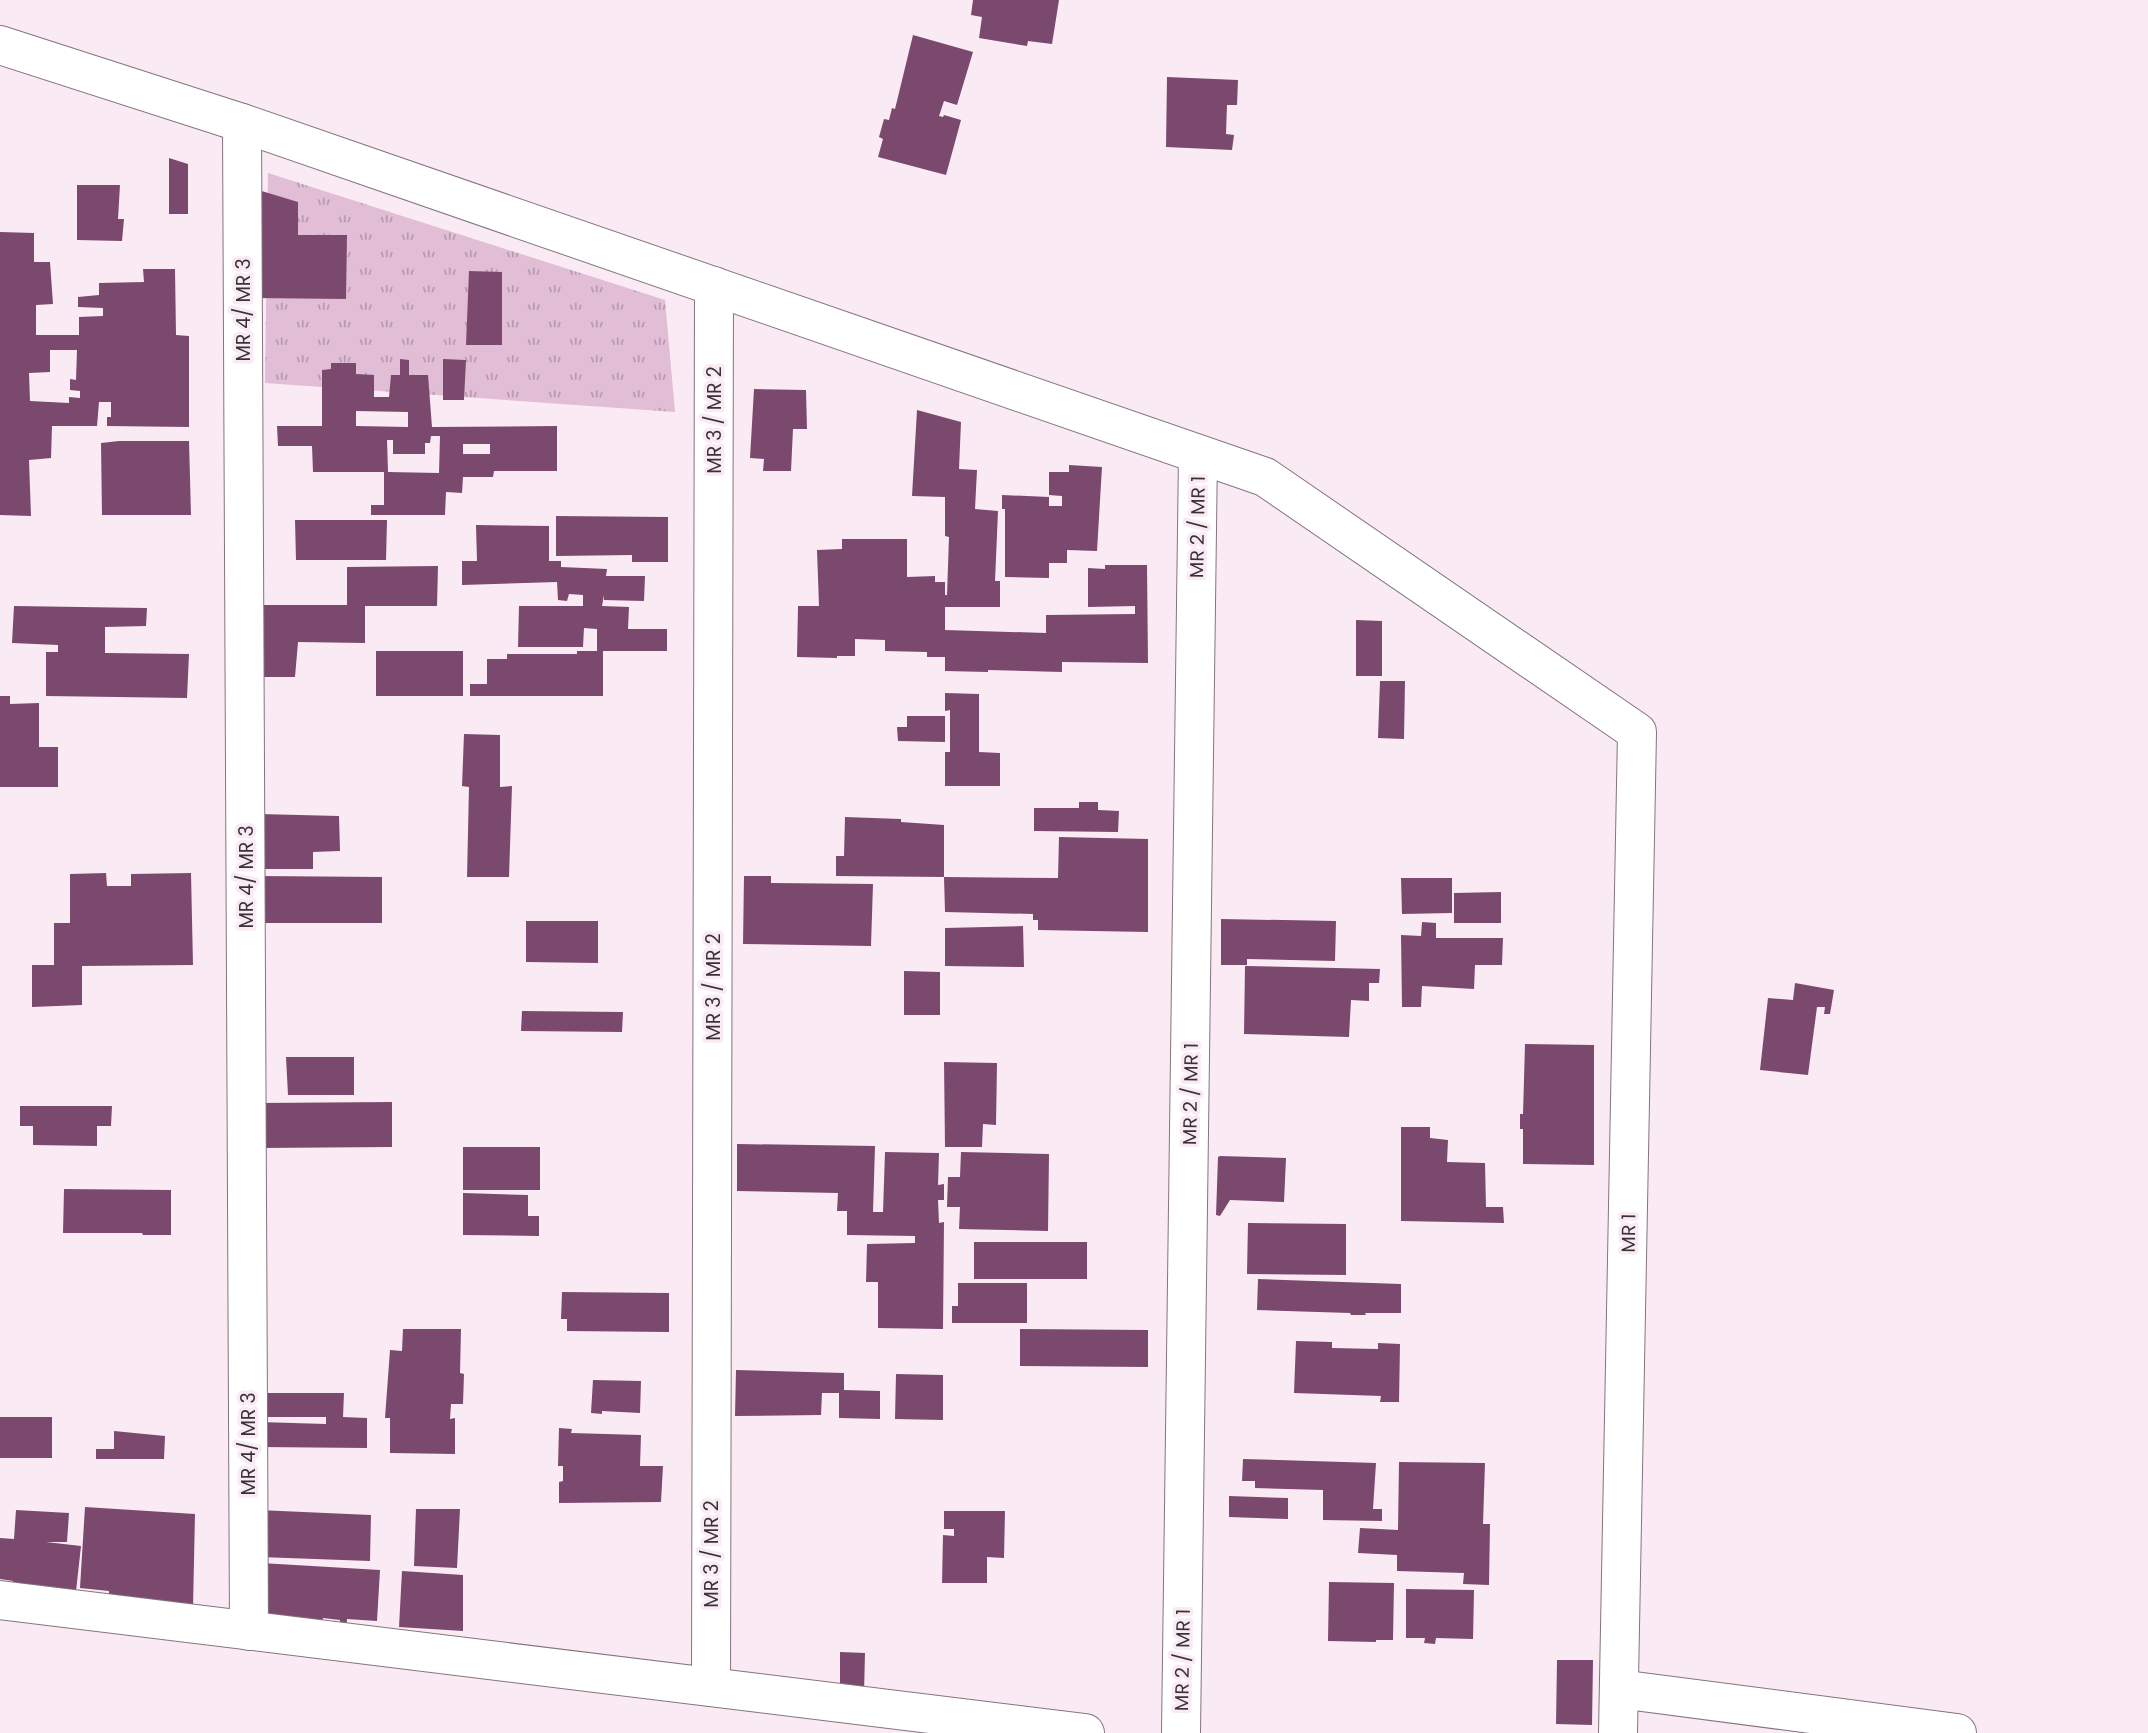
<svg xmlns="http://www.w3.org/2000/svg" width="2148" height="1733" font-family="Poppins,sans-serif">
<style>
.grass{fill:url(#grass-tufts)}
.building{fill:#7b496e;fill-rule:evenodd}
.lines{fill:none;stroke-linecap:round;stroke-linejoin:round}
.street-casing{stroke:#83757e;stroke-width:40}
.street{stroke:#fff;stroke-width:38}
.labels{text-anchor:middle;stroke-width:7;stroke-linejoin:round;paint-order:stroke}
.street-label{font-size:19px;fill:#393337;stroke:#faeaf4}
</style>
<defs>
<pattern id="grass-tufts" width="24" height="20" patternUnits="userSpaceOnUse" patternTransform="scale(1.75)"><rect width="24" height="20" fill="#e2bdd6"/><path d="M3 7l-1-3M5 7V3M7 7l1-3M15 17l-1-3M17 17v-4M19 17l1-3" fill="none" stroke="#b89aae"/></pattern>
</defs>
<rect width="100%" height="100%" fill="#faeaf4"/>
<path class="grass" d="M 268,173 L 665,300 L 675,412 L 265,383 Z"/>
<g class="building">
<path d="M 973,0 L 1059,0 L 1052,44 L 1028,41 L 1027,46 L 979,38 L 982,17 L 971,15 Z"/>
<path d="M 913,35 L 973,52 L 957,105 L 944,101 L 939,116 L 943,117 L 944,115 L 961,120 L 946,175 L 878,157 L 883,139 L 879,137 L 884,119 L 889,120 L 892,108 L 895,109 Z"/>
<path d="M 1167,77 L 1238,80 L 1237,105 L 1227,105 L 1226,134 L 1234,135 L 1232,150 L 1166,147 Z"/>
<path d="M 169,158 L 188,164 L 188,214 L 169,214 Z"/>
<path d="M 77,185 L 120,185 L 118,219 L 124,219 L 122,241 L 77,240 Z"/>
<path d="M 255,189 L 298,202 L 298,235 L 347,235 L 346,299 L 253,298 L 262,238 L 260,238 Z"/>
<path d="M 0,232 L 34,233 L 34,262 L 50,262 L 53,304 L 36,305 L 36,335 L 79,335 L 79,317 L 103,316 L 103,308 L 78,307 L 78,297 L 99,295 L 99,283 L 144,282 L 143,269 L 175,269 L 176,335 L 189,336 L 189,427 L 107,426 L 107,417 L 111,417 L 111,402 L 99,402 L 97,426 L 52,426 L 51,458 L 29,460 L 31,516 L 0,515 ZM 50,350 L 77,350 L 76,380 L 70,379 L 70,390 L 80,391 L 80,398 L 69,397 L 69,403 L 30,401 L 29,373 L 50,372 Z"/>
<path d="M 469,271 L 502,272 L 502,345 L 466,345 Z"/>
<path d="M 400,359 L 409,360 L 409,375 L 428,375 L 432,427 L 557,426 L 557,471 L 494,471 L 493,477 L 463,477 L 462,493 L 446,492 L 445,515 L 371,515 L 371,505 L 384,505 L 384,472 L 313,472 L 312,446 L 278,446 L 277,426 L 322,426 L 322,370 L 331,369 L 331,363 L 356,363 L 356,374 L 374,375 L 374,397 L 389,397 L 391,375 L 400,375 ZM 356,411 L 408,412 L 408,427 L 356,426 ZM 431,436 L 440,436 L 439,473 L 388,472 L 387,440 L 393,440 L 393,454 L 425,454 L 425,443 L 430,443 ZM 463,444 L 490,444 L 490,454 L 463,454 Z"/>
<path d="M 443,359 L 466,360 L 464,400 L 443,400 Z"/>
<path d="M 754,389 L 806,390 L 807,429 L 793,429 L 791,471 L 763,471 L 764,459 L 750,458 Z"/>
<path d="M 917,410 L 961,422 L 959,469 L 977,470 L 975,509 L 998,511 L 995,581 L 1000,581 L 1000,607 L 945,607 L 945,630 L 1046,633 L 1046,615 L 1135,614 L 1135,606 L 1088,607 L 1088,568 L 1105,569 L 1105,565 L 1147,565 L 1148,663 L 1062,662 L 1062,672 L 988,670 L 988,672 L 945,671 L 945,657 L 927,657 L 927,652 L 885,651 L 885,640 L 855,639 L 855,656 L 837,656 L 837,658 L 797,657 L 798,606 L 819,606 L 817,550 L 842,549 L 842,539 L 907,539 L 907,577 L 935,576 L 935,582 L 945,582 L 945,595 L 947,595 L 949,537 L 945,536 L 945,497 L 912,496 Z"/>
<path d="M 119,441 L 189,441 L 191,515 L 102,515 L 101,443 Z"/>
<path d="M 1069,465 L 1102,467 L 1097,551 L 1067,550 L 1067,563 L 1049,563 L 1049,578 L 1005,577 L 1005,509 L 1002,509 L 1002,495 L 1049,497 L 1049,506 L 1062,506 L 1062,496 L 1049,495 L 1049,472 L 1069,472 Z"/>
<path d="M 556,516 L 668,517 L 668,562 L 632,562 L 632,555 L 556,556 Z"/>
<path d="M 295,520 L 387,520 L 386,560 L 296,560 Z"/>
<path d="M 476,525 L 549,526 L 549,561 L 561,561 L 561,567 L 607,569 L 606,576 L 645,576 L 644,601 L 604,600 L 604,595 L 602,606 L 629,607 L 628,629 L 667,629 L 667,651 L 603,651 L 603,696 L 470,696 L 470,684 L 487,684 L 487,659 L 507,659 L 507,654 L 577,654 L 577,651 L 597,651 L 597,629 L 584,628 L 583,647 L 518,647 L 519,606 L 583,606 L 583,595 L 569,594 L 567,601 L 558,600 L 557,582 L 462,585 L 462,561 L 477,561 Z"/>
<path d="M 438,566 L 437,606 L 365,606 L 365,643 L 298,642 L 295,677 L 259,677 L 257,605 L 347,605 L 347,567 Z"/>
<path d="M 14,606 L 147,608 L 146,626 L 105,627 L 105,653 L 189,654 L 187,698 L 46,696 L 46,652 L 58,652 L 58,645 L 12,643 Z"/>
<path d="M 1356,620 L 1382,621 L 1382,676 L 1356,676 Z"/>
<rect x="376" y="651" width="87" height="45"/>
<path d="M 1380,681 L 1405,681 L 1404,739 L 1378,738 Z"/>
<path d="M 945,693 L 979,694 L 979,752 L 1000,753 L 1000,786 L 945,786 L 945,752 L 950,752 L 950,710 L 945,711 Z"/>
<path d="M 0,696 L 10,696 L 10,704 L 39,703 L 39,747 L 58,747 L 58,787 L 0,787 Z"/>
<path d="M 907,716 L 945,716 L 945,742 L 898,741 L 897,727 L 907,727 Z"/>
<path d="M 464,734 L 500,735 L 500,787 L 512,786 L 509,877 L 467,877 L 469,787 L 462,786 Z"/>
<path d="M 1079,802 L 1098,802 L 1098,810 L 1119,811 L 1118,832 L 1034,831 L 1034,808 L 1079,808 Z"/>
<path d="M 259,814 L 339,816 L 340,851 L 313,852 L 313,869 L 259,869 Z"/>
<path d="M 845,817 L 901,819 L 901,822 L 944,825 L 944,877 L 836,876 L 836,856 L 844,856 Z"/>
<path d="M 1059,837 L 1148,839 L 1148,932 L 1038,930 L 1038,920 L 1033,920 L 1033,914 L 945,912 L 944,877 L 1058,878 Z"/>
<path d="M 106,873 L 107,886 L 131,886 L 131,874 L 191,873 L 193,965 L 82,966 L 82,1005 L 32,1007 L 32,965 L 54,965 L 54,923 L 70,923 L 70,874 Z"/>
<path d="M 259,876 L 382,877 L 382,923 L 259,923 Z"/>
<path d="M 744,876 L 771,876 L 771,883 L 873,884 L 871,946 L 743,944 Z"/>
<path d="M 1401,878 L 1452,878 L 1452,913 L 1402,914 Z"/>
<path d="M 1501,892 L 1501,923 L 1454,923 L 1454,893 Z"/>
<path d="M 1221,919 L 1336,921 L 1335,961 L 1247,959 L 1247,965 L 1221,965 Z"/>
<path d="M 526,921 L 598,921 L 598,963 L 526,962 Z"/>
<path d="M 1422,922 L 1436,923 L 1436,938 L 1503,938 L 1502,965 L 1475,965 L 1474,989 L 1422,986 L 1421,1007 L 1402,1007 L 1401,935 L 1421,936 Z"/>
<path d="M 1023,926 L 1024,967 L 945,966 L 945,928 Z"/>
<path d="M 1245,966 L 1380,969 L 1379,983 L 1369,983 L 1369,1001 L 1351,1000 L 1349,1037 L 1244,1034 Z"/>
<path d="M 904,971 L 940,972 L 940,1015 L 904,1015 Z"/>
<path d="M 1795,983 L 1834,990 L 1830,1014 L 1824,1014 L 1825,1007 L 1817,1007 L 1808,1075 L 1760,1070 L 1768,998 L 1793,1000 Z"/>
<path d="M 522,1011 L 623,1012 L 622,1032 L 521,1031 Z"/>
<path d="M 1525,1044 L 1594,1045 L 1594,1165 L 1523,1164 L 1523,1129 L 1520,1129 L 1520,1114 L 1523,1114 Z"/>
<path d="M 286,1057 L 354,1057 L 354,1095 L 288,1095 Z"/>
<path d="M 944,1062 L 997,1063 L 996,1125 L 983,1124 L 982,1147 L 945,1147 Z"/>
<path d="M 392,1102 L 392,1147 L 259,1148 L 259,1103 Z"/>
<path d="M 20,1106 L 112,1106 L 111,1126 L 97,1126 L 97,1146 L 33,1145 L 33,1126 L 20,1126 Z"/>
<path d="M 1401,1127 L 1430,1127 L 1430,1138 L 1448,1140 L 1447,1162 L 1485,1163 L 1486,1207 L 1503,1207 L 1504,1223 L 1401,1221 Z"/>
<path d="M 737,1144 L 875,1146 L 873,1212 L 883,1212 L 885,1152 L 939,1153 L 938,1185 L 944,1184 L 944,1200 L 938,1200 L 939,1223 L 944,1222 L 943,1329 L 878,1328 L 878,1282 L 866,1282 L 867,1244 L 915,1243 L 915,1236 L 847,1235 L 847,1211 L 837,1211 L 838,1193 L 737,1191 Z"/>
<rect x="463" y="1147" width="77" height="43"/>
<path d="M 961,1152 L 1049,1154 L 1048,1231 L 959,1229 L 960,1207 L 947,1207 L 948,1177 L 960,1177 Z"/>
<path d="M 1220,1156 L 1286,1158 L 1284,1202 L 1230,1200 L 1220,1216 L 1216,1215 L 1218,1157 Z"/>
<path d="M 64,1189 L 171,1190 L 171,1235 L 143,1235 L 142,1233 L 63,1233 Z"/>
<path d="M 463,1193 L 528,1195 L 528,1216 L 539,1216 L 539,1236 L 463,1235 Z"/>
<path d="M 1248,1223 L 1346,1224 L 1346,1275 L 1247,1274 Z"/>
<rect x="974" y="1242" width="113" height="37"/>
<path d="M 1258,1279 L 1401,1284 L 1401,1313 L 1365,1313 L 1366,1315 L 1351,1315 L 1350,1313 L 1257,1310 Z"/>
<path d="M 958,1283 L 1027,1283 L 1027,1323 L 952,1323 L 952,1306 L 958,1306 Z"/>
<path d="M 562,1292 L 669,1293 L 669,1332 L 567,1331 L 567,1319 L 561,1319 Z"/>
<path d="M 403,1329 L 461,1329 L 460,1373 L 464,1374 L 463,1404 L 451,1404 L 450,1419 L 455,1418 L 455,1454 L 390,1453 L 390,1418 L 385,1418 L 390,1350 L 402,1351 Z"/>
<path d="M 1020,1329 L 1148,1330 L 1148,1367 L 1020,1366 Z"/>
<path d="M 1296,1341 L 1332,1342 L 1332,1348 L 1378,1349 L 1378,1343 L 1400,1344 L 1399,1402 L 1380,1402 L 1381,1396 L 1294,1393 Z"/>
<path d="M 736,1370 L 844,1373 L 844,1390 L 880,1391 L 880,1419 L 839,1418 L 839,1393 L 822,1393 L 821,1415 L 735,1416 Z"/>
<path d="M 896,1374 L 943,1375 L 943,1420 L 895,1419 Z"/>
<path d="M 593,1380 L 641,1381 L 640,1413 L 602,1411 L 602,1414 L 591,1413 Z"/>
<path d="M 257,1393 L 344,1393 L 343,1417 L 367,1418 L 367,1448 L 260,1447 L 259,1422 L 326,1424 L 326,1417 L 257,1417 Z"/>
<rect x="0" y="1417" width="52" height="41"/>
<path d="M 559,1428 L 572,1429 L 571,1433 L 641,1435 L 640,1466 L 663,1466 L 661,1502 L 559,1503 L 559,1482 L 563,1481 L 563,1466 L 558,1466 Z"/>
<path d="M 114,1431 L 165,1436 L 164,1459 L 96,1459 L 96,1449 L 114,1449 Z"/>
<path d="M 1243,1459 L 1376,1463 L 1373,1509 L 1382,1509 L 1382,1521 L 1323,1520 L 1323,1490 L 1255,1488 L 1255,1481 L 1242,1481 Z"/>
<path d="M 1399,1462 L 1485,1463 L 1483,1524 L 1490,1524 L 1489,1585 L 1463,1584 L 1464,1573 L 1397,1571 L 1397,1555 L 1358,1553 L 1360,1528 L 1398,1530 Z"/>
<path d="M 1229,1496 L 1288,1498 L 1288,1519 L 1229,1517 Z"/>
<path d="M 85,1507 L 195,1514 L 193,1608 L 109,1602 L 109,1591 L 80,1588 Z"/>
<path d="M 416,1509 L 460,1509 L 457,1568 L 414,1566 Z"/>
<path d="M 16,1510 L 69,1513 L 67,1542 L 46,1542 L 81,1546 L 75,1600 L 11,1591 L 13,1581 L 0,1579 L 0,1538 L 14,1539 Z"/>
<path d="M 258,1510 L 371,1515 L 370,1561 L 260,1557 Z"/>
<path d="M 944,1511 L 1005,1511 L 1004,1558 L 987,1557 L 987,1583 L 942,1583 L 943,1535 L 954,1536 L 954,1529 L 944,1529 Z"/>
<path d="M 261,1563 L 380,1570 L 377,1621 L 347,1619 L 346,1633 L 340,1631 L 340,1620 L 323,1618 L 322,1628 L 261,1620 Z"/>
<path d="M 402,1571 L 463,1575 L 463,1631 L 399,1627 Z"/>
<path d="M 1329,1582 L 1394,1583 L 1393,1640 L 1376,1640 L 1376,1642 L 1328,1641 Z"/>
<path d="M 1406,1589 L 1474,1590 L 1473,1639 L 1436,1638 L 1435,1644 L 1424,1643 L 1425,1638 L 1406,1638 Z"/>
<path d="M 840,1652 L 865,1653 L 864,1693 L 840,1692 Z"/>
<path d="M 1557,1660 L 1593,1660 L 1592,1725 L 1556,1724 Z"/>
</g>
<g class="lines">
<defs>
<g id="street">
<path d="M 0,45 L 242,123 L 1265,477 L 1637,732 L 1618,1733"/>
<path d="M 242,123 L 249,1631"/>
<path d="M 0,1600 L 1085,1733"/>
<path d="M 711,1687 L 714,286"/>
<path d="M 1619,1689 L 1957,1733"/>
<path d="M 1181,1733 L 1198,454"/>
</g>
</defs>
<use href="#street" class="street-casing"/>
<use href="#street" class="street"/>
</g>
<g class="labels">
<g class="street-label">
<text transform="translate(243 310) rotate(-90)" y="7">MR 4/ MR 3</text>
<text transform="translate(714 420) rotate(-90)" y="7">MR 3 / MR 2</text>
<text transform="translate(1197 527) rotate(-89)" y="7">MR 2 / MR 1</text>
<text transform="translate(246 877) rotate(-90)" y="7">MR 4/ MR 3</text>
<text transform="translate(713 987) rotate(-90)" y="7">MR 3 / MR 2</text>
<text transform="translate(1190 1094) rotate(-89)" y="7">MR 2 / MR 1</text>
<text transform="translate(1628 1233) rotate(-89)" y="7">MR 1</text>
<text transform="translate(248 1444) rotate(-90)" y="7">MR 4/ MR 3</text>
<text transform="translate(711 1554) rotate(-90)" y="7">MR 3 / MR 2</text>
<text transform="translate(1182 1660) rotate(-89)" y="7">MR 2 / MR 1</text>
</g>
</g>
</svg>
